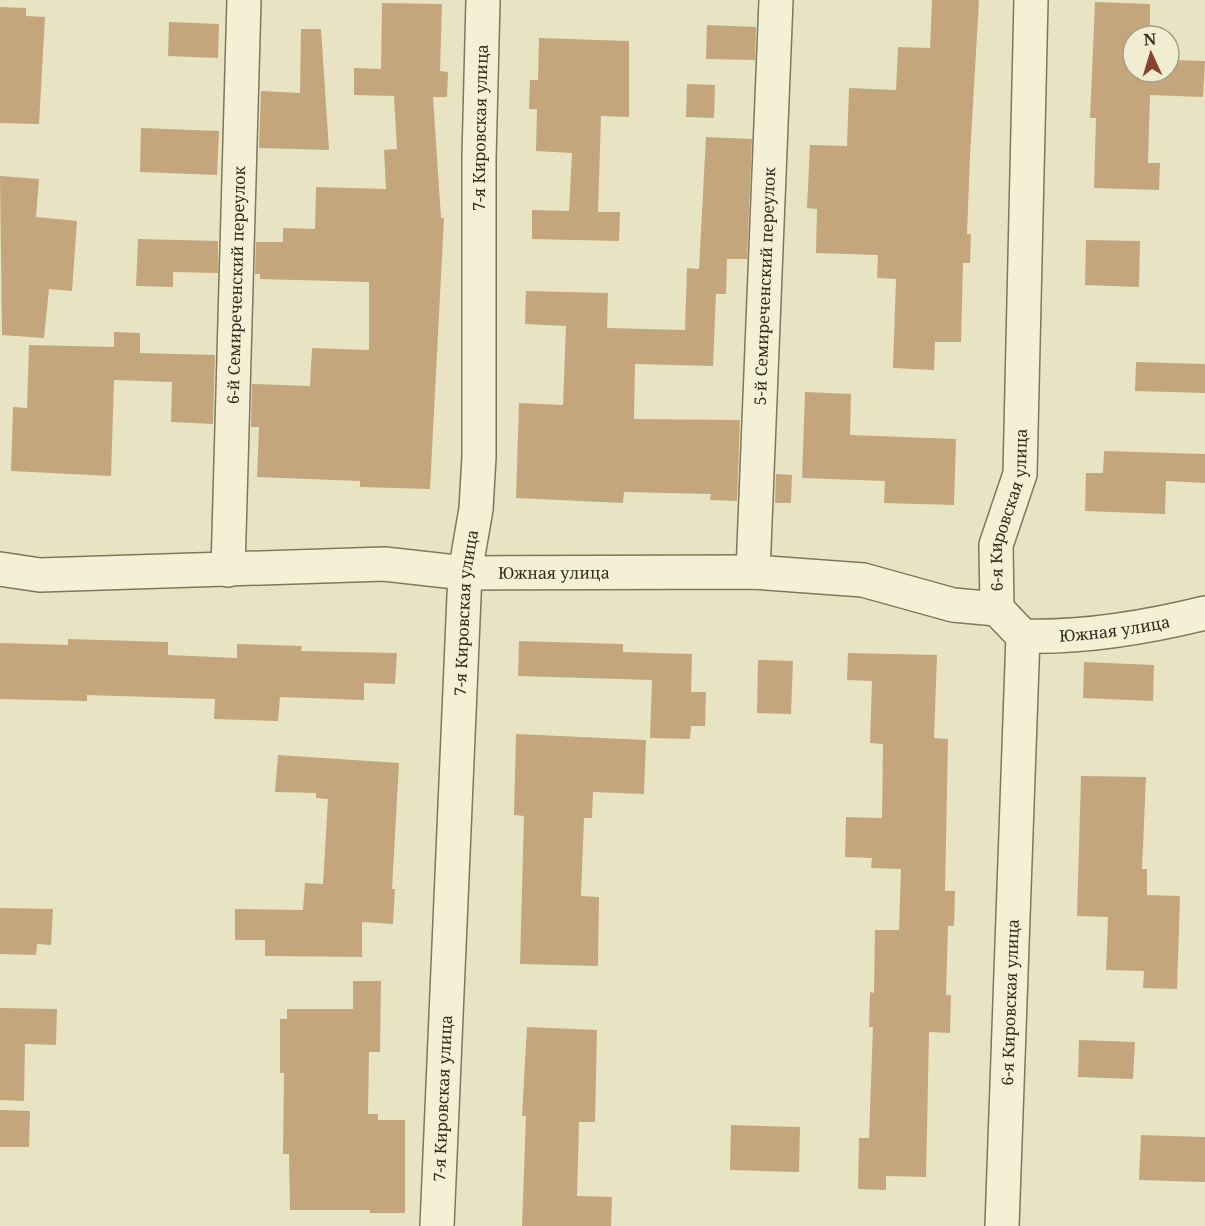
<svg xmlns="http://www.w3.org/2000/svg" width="1205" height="1226" font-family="'Noto Serif',serif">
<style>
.building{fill:#c3a67c}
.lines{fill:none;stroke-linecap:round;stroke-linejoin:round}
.minor-casing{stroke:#80765b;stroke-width:36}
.minor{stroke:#f4f0d5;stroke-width:33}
.labels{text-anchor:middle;stroke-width:6;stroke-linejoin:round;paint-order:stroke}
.street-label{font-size:16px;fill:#322b1e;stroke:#f1edd1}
</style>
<rect width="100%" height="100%" fill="#e8e4c3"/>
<g class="building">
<path d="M 932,0 L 979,0 L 970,156 L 967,234 L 971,234 L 970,263 L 963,263 L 961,342 L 935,342 L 934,370 L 893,368 L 896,279 L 877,278 L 878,255 L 816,253 L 817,209 L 807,208 L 810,145 L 847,146 L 849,88 L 896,90 L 898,47 L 930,48 Z"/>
<path d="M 1095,2 L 1150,4 L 1150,36 L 1133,36 L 1133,72 L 1169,72 L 1169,60 L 1205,61 L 1203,97 L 1150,95 L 1148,163 L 1160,163 L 1159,190 L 1094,188 L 1096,118 L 1090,118 Z"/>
<path d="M 382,3 L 442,4 L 440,71 L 448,72 L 447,97 L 433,97 L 441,218 L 444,218 L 430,489 L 360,487 L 360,481 L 257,477 L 259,427 L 251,427 L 252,384 L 310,386 L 312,348 L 369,350 L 369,282 L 260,279 L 260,274 L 255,274 L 256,242 L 283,242 L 283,228 L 315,229 L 316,187 L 386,189 L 384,150 L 397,149 L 394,96 L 354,95 L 354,68 L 381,69 Z"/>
<path d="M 0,7 L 26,8 L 26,16 L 45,17 L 39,124 L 0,123 Z"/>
<path d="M 169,22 L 219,24 L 218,58 L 168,56 Z"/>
<path d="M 707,25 L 756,27 L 755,60 L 706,59 Z"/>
<path d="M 301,29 L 321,29 L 329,150 L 259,148 L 261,91 L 300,93 Z"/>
<path d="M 539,38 L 629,41 L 629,117 L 601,116 L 598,212 L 620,212 L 619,241 L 532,239 L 532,210 L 569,211 L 572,153 L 536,151 L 537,109 L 529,109 L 530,80 L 538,80 Z"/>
<path d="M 687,84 L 715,85 L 714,118 L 686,117 Z"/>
<path d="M 141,128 L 219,131 L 217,175 L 140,172 Z"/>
<path d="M 706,137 L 752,139 L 747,259 L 727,259 L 726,294 L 716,294 L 713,366 L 635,364 L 634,419 L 740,420 L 737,501 L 710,500 L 711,494 L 624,492 L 623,503 L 516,498 L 519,403 L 563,405 L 566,326 L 525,324 L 526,291 L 608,293 L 607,328 L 685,330 L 687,268 L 699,269 Z"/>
<path d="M 0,176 L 39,179 L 36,217 L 77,221 L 72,291 L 49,289 L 44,338 L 2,335 Z"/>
<path d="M 138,239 L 218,241 L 218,273 L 173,272 L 173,287 L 136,286 Z"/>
<path d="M 1086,240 L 1140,241 L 1139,287 L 1085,285 Z"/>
<path d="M 114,332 L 140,333 L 140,353 L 215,355 L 213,424 L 171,422 L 172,382 L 114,380 L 111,476 L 11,471 L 13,407 L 27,408 L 29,345 L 114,347 Z"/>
<path d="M 1136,362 L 1205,364 L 1205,393 L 1135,391 Z"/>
<path d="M 805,392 L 851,394 L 850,435 L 956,439 L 954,505 L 884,503 L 885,481 L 802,478 Z"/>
<path d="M 1104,451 L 1205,454 L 1205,483 L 1166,481 L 1165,514 L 1085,511 L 1086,473 L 1103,473 Z"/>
<path d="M 776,474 L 792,475 L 791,503 L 775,503 Z"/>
<path d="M 68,639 L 168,642 L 168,655 L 237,658 L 237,644 L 302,646 L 301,651 L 397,653 L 395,684 L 364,683 L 364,700 L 280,697 L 278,721 L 214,719 L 215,699 L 87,695 L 87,701 L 0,699 L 0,643 L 68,645 Z"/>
<path d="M 519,641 L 623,644 L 623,652 L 692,654 L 691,692 L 706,692 L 705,726 L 691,726 L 690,739 L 650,738 L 652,680 L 518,676 Z"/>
<path d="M 848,653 L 937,655 L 934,738 L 948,739 L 945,891 L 955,891 L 954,926 L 948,926 L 946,995 L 951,995 L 950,1033 L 929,1032 L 926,1177 L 886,1176 L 886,1190 L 858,1189 L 859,1138 L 869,1138 L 873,1027 L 869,1027 L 870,992 L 874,993 L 875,930 L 899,930 L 901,869 L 871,868 L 872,858 L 845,857 L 846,817 L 882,818 L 883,744 L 870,743 L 872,681 L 847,680 Z"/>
<path d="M 758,660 L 793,661 L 791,714 L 757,713 Z"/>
<path d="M 1084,662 L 1154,665 L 1153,701 L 1083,698 Z"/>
<path d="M 516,734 L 646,740 L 644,794 L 593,792 L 592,818 L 584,818 L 581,896 L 599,897 L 598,966 L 520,964 L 524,816 L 514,815 Z"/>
<path d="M 278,755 L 399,763 L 392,889 L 395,889 L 393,924 L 362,922 L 362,957 L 265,956 L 265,940 L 235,940 L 235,909 L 303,910 L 305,883 L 323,884 L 328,799 L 316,798 L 316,793 L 275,792 Z"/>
<path d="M 1081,776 L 1146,777 L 1142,869 L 1147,869 L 1147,895 L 1180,896 L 1177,989 L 1143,988 L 1144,971 L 1106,970 L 1108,917 L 1077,916 Z"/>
<path d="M 0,908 L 53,909 L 51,945 L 37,944 L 36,955 L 0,954 Z"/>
<path d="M 353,981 L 381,981 L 380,1052 L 369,1052 L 368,1114 L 378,1114 L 378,1120 L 405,1120 L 405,1213 L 370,1213 L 370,1210 L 290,1210 L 289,1154 L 283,1154 L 284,1073 L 280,1073 L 280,1019 L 287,1019 L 287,1009 L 353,1009 Z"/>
<path d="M 0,1008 L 57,1009 L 56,1045 L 25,1044 L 24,1101 L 0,1100 Z"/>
<path d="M 527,1027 L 597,1030 L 595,1122 L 579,1122 L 577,1196 L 612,1197 L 611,1226 L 522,1226 L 526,1116 L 522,1116 Z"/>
<path d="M 1079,1040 L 1135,1042 L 1133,1079 L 1078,1077 Z"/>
<path d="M 0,1110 L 30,1111 L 29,1147 L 0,1147 Z"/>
<path d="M 731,1125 L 800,1127 L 799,1172 L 730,1170 Z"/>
<path d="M 1141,1135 L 1205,1137 L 1205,1182 L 1139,1180 Z"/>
</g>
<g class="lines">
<defs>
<g id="minor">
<path id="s1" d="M 0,569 L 40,575 L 384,564 L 465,573 L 753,572 L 863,580 L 953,605 L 997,609"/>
<path id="s2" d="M 228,570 L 244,0"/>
<path id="s3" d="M 753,572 L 776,0"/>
<path id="s4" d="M 1023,636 C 1082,638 1148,627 1205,613"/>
<path id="s5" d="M 437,1226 L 465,573 L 476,509 L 479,457 L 479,158 L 483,0"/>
<path id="s6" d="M 1002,1226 L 1023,636 L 997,609 L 996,545 L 1020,474 L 1031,0"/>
</g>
</defs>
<use href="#minor" class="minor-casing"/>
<use href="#minor" class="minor"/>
</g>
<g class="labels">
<g class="street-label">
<text dy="6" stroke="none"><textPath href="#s5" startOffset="1100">7-я Кировская улица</textPath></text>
<text dy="6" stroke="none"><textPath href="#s2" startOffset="285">6-й Семиреченский переулок</textPath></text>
<text dy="6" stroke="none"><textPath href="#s3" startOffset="286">5-й Семиреченский переулок</textPath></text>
<text dy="6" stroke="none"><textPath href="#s6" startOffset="729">6-я Кировская улица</textPath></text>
<text dy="6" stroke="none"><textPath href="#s1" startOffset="555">Южная улица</textPath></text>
<text dy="6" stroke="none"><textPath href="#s5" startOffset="614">7-я Кировская улица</textPath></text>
<text dy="6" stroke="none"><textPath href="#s4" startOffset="92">Южная улица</textPath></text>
<text dy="6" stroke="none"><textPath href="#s6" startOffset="224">6-я Кировская улица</textPath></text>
<text dy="6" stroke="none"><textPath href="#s5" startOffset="128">7-я Кировская улица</textPath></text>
</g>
</g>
<g transform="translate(1151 54) rotate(356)"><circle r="28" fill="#f1edd1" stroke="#a59f89" stroke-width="1.5"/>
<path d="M0-4.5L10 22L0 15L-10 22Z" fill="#894132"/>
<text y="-9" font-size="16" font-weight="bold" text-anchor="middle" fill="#322b1e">N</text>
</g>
</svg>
